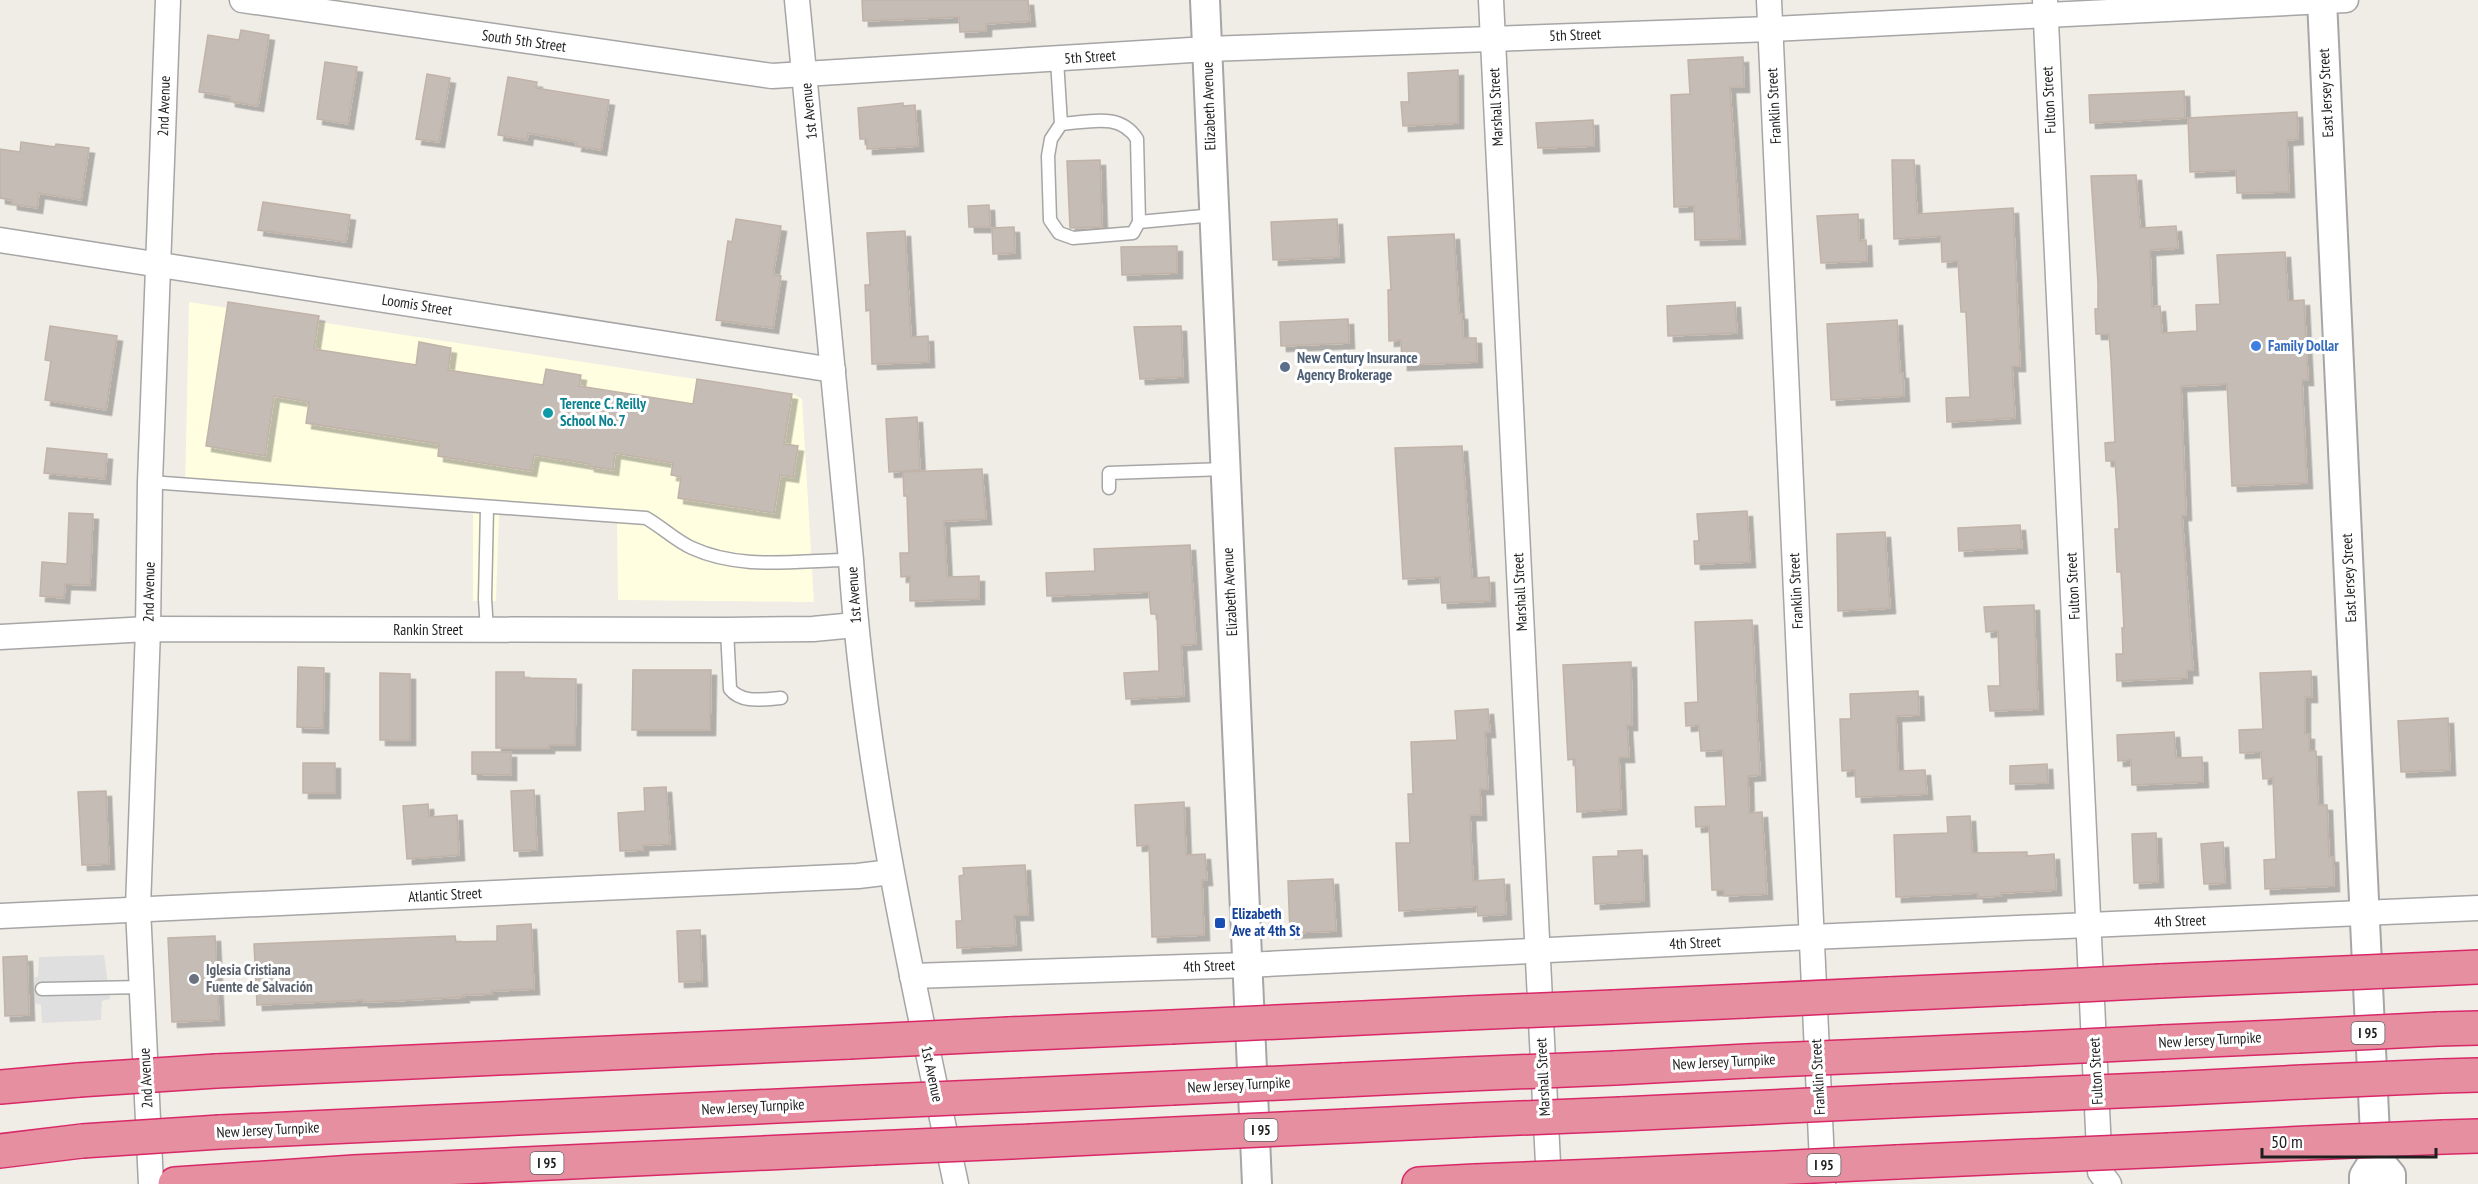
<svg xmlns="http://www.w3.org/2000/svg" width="2478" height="1184" font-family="'PT Sans Narrow',sans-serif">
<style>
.education{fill:#fffee0}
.parking{fill:#dfdfdf}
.building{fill:#c5bcb5;stroke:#c1b3a8;stroke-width:1.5;filter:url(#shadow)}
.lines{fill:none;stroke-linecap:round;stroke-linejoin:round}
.service-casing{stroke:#a6a6a6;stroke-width:15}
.minor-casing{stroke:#a6a6a6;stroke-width:27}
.tertiary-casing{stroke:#a6a6a6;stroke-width:32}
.motorway-casing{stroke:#d92868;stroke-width:36}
.service{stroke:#fff;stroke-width:12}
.minor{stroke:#fff;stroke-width:24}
.tertiary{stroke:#fff;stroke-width:28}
.motorway{stroke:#e68fa1;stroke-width:33}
.motorway-bridge-casing{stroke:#d92868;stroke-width:36;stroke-linecap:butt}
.motorway-bridge{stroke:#e68fa1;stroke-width:33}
.shop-dot{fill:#3f7fe0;stroke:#fff;stroke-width:2}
.service-dot{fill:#5c6f8a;stroke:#fff;stroke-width:2}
.culture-dot{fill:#0f9aa8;stroke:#fff;stroke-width:2}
.transit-dot{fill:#1a4fb4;stroke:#fff;stroke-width:2}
.worship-dot{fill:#6b7280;stroke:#fff;stroke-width:2}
.labels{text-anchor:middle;stroke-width:6;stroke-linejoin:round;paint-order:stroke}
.shield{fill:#fff;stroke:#626262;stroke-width:1.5}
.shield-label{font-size:14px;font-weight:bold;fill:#1f1f1f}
.street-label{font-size:15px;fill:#1f1f1f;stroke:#fff}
.shop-label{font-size:15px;font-weight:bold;fill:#366cbe;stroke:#fff;text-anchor:start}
.service-label{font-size:15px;font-weight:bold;fill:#4e5e75;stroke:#fff;text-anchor:start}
.culture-label{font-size:15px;font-weight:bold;fill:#0d838f;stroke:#fff;text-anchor:start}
.transit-label{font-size:15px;font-weight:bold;fill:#164399;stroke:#fff;text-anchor:start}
.worship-label{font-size:15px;font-weight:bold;fill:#5b616d;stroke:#fff;text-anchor:start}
</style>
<defs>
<filter id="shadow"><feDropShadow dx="5.5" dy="5.5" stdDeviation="0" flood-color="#0004"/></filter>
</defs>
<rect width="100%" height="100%" fill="#f0ece6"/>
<path class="education" d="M 189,302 L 793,394 L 802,399 L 814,602 L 618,600 L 617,520 L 499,514 L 496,601 L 473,601 L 473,512 L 185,491 Z"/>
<path class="parking" d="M 104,955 L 110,999 L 102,1001 L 101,1020 L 42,1023 L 41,1005 L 35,1003 L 35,977 L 38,977 L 39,957 Z"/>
<g class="building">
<path d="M 862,0 L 1028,0 L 1030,21 L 986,24 L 986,31 L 960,32 L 959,17 L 863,21 Z"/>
<path d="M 241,30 L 269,35 L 258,106 L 230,101 L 230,97 L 199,92 L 208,35 L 239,40 Z"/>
<path d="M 1743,57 L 1744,87 L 1730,87 L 1740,239 L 1695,240 L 1694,206 L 1674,207 L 1671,95 L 1690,94 L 1688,60 Z"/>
<path d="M 325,62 L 357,67 L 348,124 L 317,119 Z"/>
<path d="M 1458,70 L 1458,123 L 1403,126 L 1401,102 L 1409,102 L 1408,73 Z"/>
<path d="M 427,74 L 450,78 L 439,142 L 416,139 Z"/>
<path d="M 508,77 L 537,82 L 536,88 L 609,100 L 601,150 L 576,146 L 577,142 L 528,133 L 527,140 L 498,135 Z"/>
<path d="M 2184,91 L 2185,118 L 2090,123 L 2089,95 Z"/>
<path d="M 903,103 L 903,106 L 915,105 L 918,146 L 867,149 L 867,139 L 860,139 L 858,108 Z"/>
<path d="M 2297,112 L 2298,139 L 2287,140 L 2289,192 L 2237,193 L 2236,170 L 2190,172 L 2188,118 Z"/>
<path d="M 1593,120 L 1594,146 L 1538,148 L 1536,123 Z"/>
<path d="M 21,142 L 55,147 L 56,144 L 89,148 L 81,200 L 39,193 L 37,208 L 12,204 L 12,200 L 0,198 L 0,149 L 20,152 Z"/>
<path d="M 1100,160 L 1102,227 L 1070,228 L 1067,161 Z"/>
<path d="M 1892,160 L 1914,160 L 1917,214 L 2013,208 L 2020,366 L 2012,366 L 2015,418 L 1947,422 L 1946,398 L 1970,397 L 1966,312 L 1961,312 L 1958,261 L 1942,262 L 1941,236 L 1894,239 Z"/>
<path d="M 2136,175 L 2140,228 L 2176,226 L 2178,248 L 2150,250 L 2152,307 L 2160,306 L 2162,333 L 2197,331 L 2196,305 L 2220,304 L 2217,255 L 2285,252 L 2288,301 L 2304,300 L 2308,380 L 2302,380 L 2307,483 L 2232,486 L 2227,384 L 2181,386 L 2186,515 L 2182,515 L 2193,670 L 2187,670 L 2187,678 L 2117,681 L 2116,654 L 2123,654 L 2122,628 L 2124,628 L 2121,572 L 2117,572 L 2115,529 L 2119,529 L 2118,504 L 2115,461 L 2106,461 L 2105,443 L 2115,442 L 2111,361 L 2109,334 L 2096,334 L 2095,309 L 2098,309 L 2098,283 L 2091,176 Z"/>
<path d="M 263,202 L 350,215 L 346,242 L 258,230 Z"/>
<path d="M 989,205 L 990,227 L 969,227 L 968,206 Z"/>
<path d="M 1858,214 L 1859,241 L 1866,240 L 1867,261 L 1821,263 L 1817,216 Z"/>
<path d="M 736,219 L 781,226 L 773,275 L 781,276 L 773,328 L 716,320 L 728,241 L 732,242 Z"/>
<path d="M 1337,219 L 1339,257 L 1273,260 L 1271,222 Z"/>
<path d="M 1014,227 L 1015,253 L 993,254 L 992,228 Z"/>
<path d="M 905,231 L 911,337 L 928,336 L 929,362 L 872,364 L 870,310 L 866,311 L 865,285 L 870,285 L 867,233 Z"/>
<path d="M 1454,234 L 1459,314 L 1462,314 L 1463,338 L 1476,338 L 1477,362 L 1402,365 L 1401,340 L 1389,341 L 1388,290 L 1391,290 L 1388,237 Z"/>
<path d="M 1177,246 L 1177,273 L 1122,275 L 1121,247 Z"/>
<path d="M 228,302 L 319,316 L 314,349 L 416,365 L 419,342 L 451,348 L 448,370 L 543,385 L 546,369 L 581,375 L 579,386 L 693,404 L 697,379 L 792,394 L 784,444 L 798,446 L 793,477 L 780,475 L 774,513 L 678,498 L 681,477 L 671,475 L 673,463 L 615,453 L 613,470 L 589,466 L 589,464 L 534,455 L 531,471 L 438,456 L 439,444 L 306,423 L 309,402 L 274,396 L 265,456 L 206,446 Z"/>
<path d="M 1735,302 L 1737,333 L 1668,336 L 1667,306 Z"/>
<path d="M 1348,319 L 1349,343 L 1281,346 L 1280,322 Z"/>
<path d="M 1897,320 L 1900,373 L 1903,373 L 1904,396 L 1831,400 L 1827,324 Z"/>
<path d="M 50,326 L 117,336 L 106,410 L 45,400 L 51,361 L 45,360 Z"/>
<path d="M 1181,326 L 1183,377 L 1140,379 L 1134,327 Z"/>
<path d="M 917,417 L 920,470 L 889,472 L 886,419 Z"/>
<path d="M 1462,446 L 1472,578 L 1489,577 L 1490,601 L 1442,603 L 1440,577 L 1403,579 L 1395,448 Z"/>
<path d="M 47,448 L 107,454 L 105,479 L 44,473 Z"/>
<path d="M 982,469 L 986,519 L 944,521 L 947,577 L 979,576 L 979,599 L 910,601 L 910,576 L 901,577 L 900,553 L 909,553 L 907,496 L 904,496 L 903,472 Z"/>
<path d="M 1747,511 L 1750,562 L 1695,564 L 1694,541 L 1699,541 L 1697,514 Z"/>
<path d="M 69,513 L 93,514 L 90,585 L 65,584 L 64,598 L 40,596 L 42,562 L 67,564 Z"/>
<path d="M 2020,525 L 2022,548 L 1959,551 L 1958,528 Z"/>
<path d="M 1885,532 L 1890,608 L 1838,611 L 1837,534 Z"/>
<path d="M 1190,545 L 1196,644 L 1181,645 L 1184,696 L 1126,699 L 1124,673 L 1159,671 L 1157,614 L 1151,614 L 1149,592 L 1047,596 L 1046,573 L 1095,571 L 1094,549 Z"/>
<path d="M 2034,605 L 2038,709 L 1990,711 L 1988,686 L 2000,686 L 1998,631 L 1986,632 L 1984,607 Z"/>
<path d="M 1752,620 L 1760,775 L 1748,776 L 1749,813 L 1762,812 L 1767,894 L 1724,896 L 1724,890 L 1712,890 L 1709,826 L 1696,827 L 1695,807 L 1726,806 L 1723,750 L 1701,751 L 1699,725 L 1686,726 L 1685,703 L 1698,702 L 1695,622 Z"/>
<path d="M 1631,662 L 1632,725 L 1627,725 L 1629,757 L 1619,757 L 1621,809 L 1577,812 L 1575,759 L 1568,760 L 1563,665 Z"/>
<path d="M 298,667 L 324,668 L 323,728 L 297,727 Z"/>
<path d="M 633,670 L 711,670 L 710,730 L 632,730 Z"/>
<path d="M 2311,671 L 2312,697 L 2305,697 L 2305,734 L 2309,734 L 2309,751 L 2316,751 L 2318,805 L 2327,805 L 2329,857 L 2333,857 L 2334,886 L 2265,889 L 2264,860 L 2276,859 L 2273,778 L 2263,779 L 2261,752 L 2240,753 L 2239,730 L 2263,729 L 2260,673 Z"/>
<path d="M 496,672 L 524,672 L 524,678 L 576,679 L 575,745 L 549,745 L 549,748 L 496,748 Z"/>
<path d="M 380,673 L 410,674 L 410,740 L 380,740 Z"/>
<path d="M 1918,691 L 1919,715 L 1896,716 L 1898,771 L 1925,770 L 1927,794 L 1856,797 L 1855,770 L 1842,771 L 1840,719 L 1851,719 L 1850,694 Z"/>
<path d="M 1488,709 L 1490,732 L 1485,732 L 1488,789 L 1480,789 L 1481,815 L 1470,815 L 1473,881 L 1504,879 L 1506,914 L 1478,916 L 1477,906 L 1399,911 L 1396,843 L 1410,843 L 1408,794 L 1413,794 L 1411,742 L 1457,740 L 1455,711 Z"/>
<path d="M 2448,718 L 2450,770 L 2401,772 L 2398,721 Z"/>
<path d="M 2174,732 L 2176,758 L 2202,757 L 2203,782 L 2132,785 L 2131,760 L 2118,761 L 2117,735 Z"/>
<path d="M 472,752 L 511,752 L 511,775 L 472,774 Z"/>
<rect x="303" y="763" width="32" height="30"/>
<path d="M 2047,764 L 2048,783 L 2010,784 L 2010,766 Z"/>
<path d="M 666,787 L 670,844 L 643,845 L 643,850 L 620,851 L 618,813 L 645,811 L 644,788 Z"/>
<path d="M 534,790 L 537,850 L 514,851 L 511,791 Z"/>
<path d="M 106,791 L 109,864 L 82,865 L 78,792 Z"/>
<path d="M 1184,802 L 1186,855 L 1205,854 L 1207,880 L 1202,880 L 1204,935 L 1152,937 L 1149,845 L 1137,846 L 1135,805 Z"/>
<path d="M 428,804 L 429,817 L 457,815 L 459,855 L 407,859 L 403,806 Z"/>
<path d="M 1970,816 L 1972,853 L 2027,852 L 2027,856 L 2054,854 L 2056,890 L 2001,893 L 2001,896 L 1978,897 L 1978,893 L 1896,897 L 1894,835 L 1948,833 L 1947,817 Z"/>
<path d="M 2156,833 L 2158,882 L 2134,883 L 2132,834 Z"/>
<path d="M 2223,842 L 2225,883 L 2204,884 L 2201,844 Z"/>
<path d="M 1642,850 L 1644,901 L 1595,904 L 1593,857 L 1618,856 L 1618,851 Z"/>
<path d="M 1025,865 L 1028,915 L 1014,915 L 1016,945 L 957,948 L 956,921 L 962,921 L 959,876 L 964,875 L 963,868 Z"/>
<path d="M 1333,879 L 1336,931 L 1290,933 L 1288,881 Z"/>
<path d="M 531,924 L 534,989 L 492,991 L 492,994 L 463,995 L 464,997 L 393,1001 L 363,1002 L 363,1000 L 257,1005 L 254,944 L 455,936 L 456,942 L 497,941 L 497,926 Z"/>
<path d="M 700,930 L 702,981 L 679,982 L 677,931 Z"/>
<path d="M 215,936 L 219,1020 L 172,1022 L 168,938 Z"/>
<path d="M 27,956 L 29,1015 L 5,1016 L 3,957 Z"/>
</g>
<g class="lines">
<defs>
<g id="service">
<path d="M 1057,60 L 1061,124 C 1090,122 1120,112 1137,139 L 1139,222 L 1133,233 L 1073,238 L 1059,233 L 1050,220 L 1048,156 L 1051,139 L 1061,124"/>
<path d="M 1139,222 L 1214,215"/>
<path d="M 150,482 L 646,518 C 662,527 676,541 692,548 C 742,571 798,560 851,560"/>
<path d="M 1109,488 L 1109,473 L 1225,469"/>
<path d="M 487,630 L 485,599 L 487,508"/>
<path d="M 727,630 L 730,689 C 742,704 764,699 781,698"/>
<path d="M 42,989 L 142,987"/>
</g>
<g id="minor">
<path d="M 242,0 L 772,76 L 1207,49 L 1771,29 L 2346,0"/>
<path d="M 797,0 L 851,560 C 865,771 912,978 956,1184"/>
<path d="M 1491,0 L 1549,1184"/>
<path d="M 1769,0 L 1823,1184"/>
<path d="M 2045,0 L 2100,1172 L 2109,1184"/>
<path d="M 0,240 L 833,370"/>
<path d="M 0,637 L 148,629 L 727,630 L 813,629 L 855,625"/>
<path d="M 0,916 L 858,876 L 891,872"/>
<path d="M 912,976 L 1247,965 L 1811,937 L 2478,908"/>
<path d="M 151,1184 L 138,908 L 148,629 L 150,482 L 168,0"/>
</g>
<g id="tertiary">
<path d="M 1205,0 L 1257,1184"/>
<path d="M 2322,0 L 2376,1157 L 2364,1176 L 2364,1184"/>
<path d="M 2376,1157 L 2391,1175 L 2391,1184"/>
</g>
<g id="motorway">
<path d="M 2435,969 L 2478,967"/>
<path d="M 2160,981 L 2298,975"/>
<path d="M 1889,994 L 2021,988"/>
<path d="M 1613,1007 L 1745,1001"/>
<path d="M 1342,1019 L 1467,1013"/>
<path d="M 2438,1029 L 2478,1028"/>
<path d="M 1009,1034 L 1171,1027"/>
<path d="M 2163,1042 L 2298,1036"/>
<path d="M 1890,1055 L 2022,1049"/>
<path d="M 1615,1068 L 1747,1061"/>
<path d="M 216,1071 L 849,1042"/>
<path d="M 2441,1076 L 2478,1075"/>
<path d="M 1343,1080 L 1467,1074"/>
<path d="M 0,1087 L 79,1080"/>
<path d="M 2166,1089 L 2302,1082"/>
<path d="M 1023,1095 L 1172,1088"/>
<path d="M 1893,1101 L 2027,1095"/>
<path d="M 1621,1114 L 1749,1108"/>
<path d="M 1348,1126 L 1472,1120"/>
<path d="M 220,1132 L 863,1102"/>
<path d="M 2444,1137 L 2478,1136"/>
<path d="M 1032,1141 L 1174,1134"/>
<path d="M 2169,1150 L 2307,1143"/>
<path d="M 0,1151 L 82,1141"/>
<path d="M 1897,1162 L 2030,1156"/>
<path d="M 1622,1175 L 1752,1169"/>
<path d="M 175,1184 L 354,1172 L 873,1148"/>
<path d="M 1419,1184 L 1475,1181"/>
</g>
</defs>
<use href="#service" class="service-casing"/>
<use href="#minor" class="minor-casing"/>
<use href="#tertiary" class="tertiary-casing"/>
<use href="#motorway" class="motorway-casing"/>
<use href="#service" class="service"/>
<use href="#minor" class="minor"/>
<use href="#tertiary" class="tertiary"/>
<use href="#motorway" class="motorway"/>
<defs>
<g id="motorway-bridge">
<path d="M 2298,975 L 2435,969"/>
<path d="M 2021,988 L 2160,981"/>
<path d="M 1745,1001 L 1889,994"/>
<path d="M 1467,1013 L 1613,1007"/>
<path d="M 1171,1027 L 1342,1019"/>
<path d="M 2298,1036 L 2438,1029"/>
<path d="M 849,1042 L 1009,1034"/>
<path d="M 2022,1049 L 2163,1042"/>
<path d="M 1747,1061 L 1890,1055"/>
<path d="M 1467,1074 L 1615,1068"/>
<path d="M 79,1080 L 216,1071"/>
<path d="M 2302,1082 L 2441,1076"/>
<path d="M 1172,1088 L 1343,1080"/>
<path d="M 2027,1095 L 2166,1089"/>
<path d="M 863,1102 L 1023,1095"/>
<path d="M 1749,1108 L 1893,1101"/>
<path d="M 1472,1120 L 1621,1114"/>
<path d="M 1174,1134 L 1348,1126"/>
<path d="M 82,1141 L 220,1132"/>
<path d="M 2307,1143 L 2444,1137"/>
<path d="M 873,1148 L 1032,1141"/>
<path d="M 2030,1156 L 2169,1150"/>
<path d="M 1752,1169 L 1897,1162"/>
<path d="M 1475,1181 L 1622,1175"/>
</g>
</defs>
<use href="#motorway-bridge" class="motorway-bridge-casing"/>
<use href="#motorway-bridge" class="motorway-bridge"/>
</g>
<circle class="shop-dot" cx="2256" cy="346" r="6"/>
<circle class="service-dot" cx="1285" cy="367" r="6"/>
<circle class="culture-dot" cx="548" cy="413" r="6"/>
<rect class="transit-dot" x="1214" y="917" width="12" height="12" rx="3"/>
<circle class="worship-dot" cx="194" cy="979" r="6"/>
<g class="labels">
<g class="shield">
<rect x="2351.5" y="1022" width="33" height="22" rx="4.5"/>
<rect x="1244.5" y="1119" width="33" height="22" rx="4.5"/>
<rect x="530.5" y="1152" width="33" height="22" rx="4.5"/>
<rect x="1807.5" y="1154" width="33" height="22" rx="4.5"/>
</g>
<g class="shield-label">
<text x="2368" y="1038">I 95</text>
<text x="1261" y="1135">I 95</text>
<text x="547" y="1168">I 95</text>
<text x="1824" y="1170">I 95</text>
</g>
<g class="street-label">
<text transform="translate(1575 35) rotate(-2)" y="5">5th Street</text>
<text transform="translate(524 41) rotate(8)" y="5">South 5th Street</text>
<text transform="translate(1090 57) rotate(-4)" y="5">5th Street</text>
<text transform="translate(2326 93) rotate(-93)" y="5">East Jersey Street</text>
<text transform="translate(2049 100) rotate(-93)" y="5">Fulton Street</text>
<text transform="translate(164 106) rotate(-88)" y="5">2nd Avenue</text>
<text transform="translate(1209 106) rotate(-92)" y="5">Elizabeth Avenue</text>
<text transform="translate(1774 106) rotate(-93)" y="5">Franklin Street</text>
<text transform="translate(1496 107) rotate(-93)" y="5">Marshall Street</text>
<text transform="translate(809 111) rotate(-96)" y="5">1st Avenue</text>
<text transform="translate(417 305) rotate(9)" y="5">Loomis Street</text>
<text transform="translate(2349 578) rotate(-93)" y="5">East Jersey Street</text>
<text transform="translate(2073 586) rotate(-93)" y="5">Fulton Street</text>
<text transform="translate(1796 591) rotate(-93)" y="5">Franklin Street</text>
<text transform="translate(149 592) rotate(-89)" y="5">2nd Avenue</text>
<text transform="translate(1230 592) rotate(-93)" y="5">Elizabeth Avenue</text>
<text transform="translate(1520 592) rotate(-93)" y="5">Marshall Street</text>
<text transform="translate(854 595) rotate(-94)" y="5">1st Avenue</text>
<text x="428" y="635">Rankin Street</text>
<text transform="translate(445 895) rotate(-3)" y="5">Atlantic Street</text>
<text transform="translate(2180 921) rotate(-2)" y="5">4th Street</text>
<text transform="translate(1695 943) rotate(-3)" y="5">4th Street</text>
<text transform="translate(1209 966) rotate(-2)" y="5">4th Street</text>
<text transform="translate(2210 1040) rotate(-3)" y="5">New Jersey Turnpike</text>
<text transform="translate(1724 1062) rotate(-3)" y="5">New Jersey Turnpike</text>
<text transform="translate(2096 1071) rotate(-93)" y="5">Fulton Street</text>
<text transform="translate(932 1074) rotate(78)" y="5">1st Avenue</text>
<text transform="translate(1543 1077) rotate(-93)" y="5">Marshall Street</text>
<text transform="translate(1818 1077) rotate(-93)" y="5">Franklin Street</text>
<text transform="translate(146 1078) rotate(-93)" y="5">2nd Avenue</text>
<text transform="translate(1239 1085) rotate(-3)" y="5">New Jersey Turnpike</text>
<text transform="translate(753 1107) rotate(-3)" y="5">New Jersey Turnpike</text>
<text transform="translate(268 1130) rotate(-3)" y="5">New Jersey Turnpike</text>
</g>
<g class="shop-label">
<text x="2268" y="351">Family Dollar</text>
</g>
<g class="service-label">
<text x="1297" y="363">New Century Insurance<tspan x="1297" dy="17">Agency Brokerage</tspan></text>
</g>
<g class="culture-label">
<text x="560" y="409">Terence C. Reilly<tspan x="560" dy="17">School No. 7</tspan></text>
</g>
<g class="transit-label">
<text x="1232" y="919">Elizabeth<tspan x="1232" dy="17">Ave at 4th St</tspan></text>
</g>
<g class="worship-label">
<text x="206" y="975">Iglesia Cristiana<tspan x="206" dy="17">Fuente de Salvación</tspan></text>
</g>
</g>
<path d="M2262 1148v9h174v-9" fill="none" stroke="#1f1f1f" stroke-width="3"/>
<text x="2271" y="1148" font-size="18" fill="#1f1f1f" stroke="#ffffff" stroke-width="4.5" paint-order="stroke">50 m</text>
</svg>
